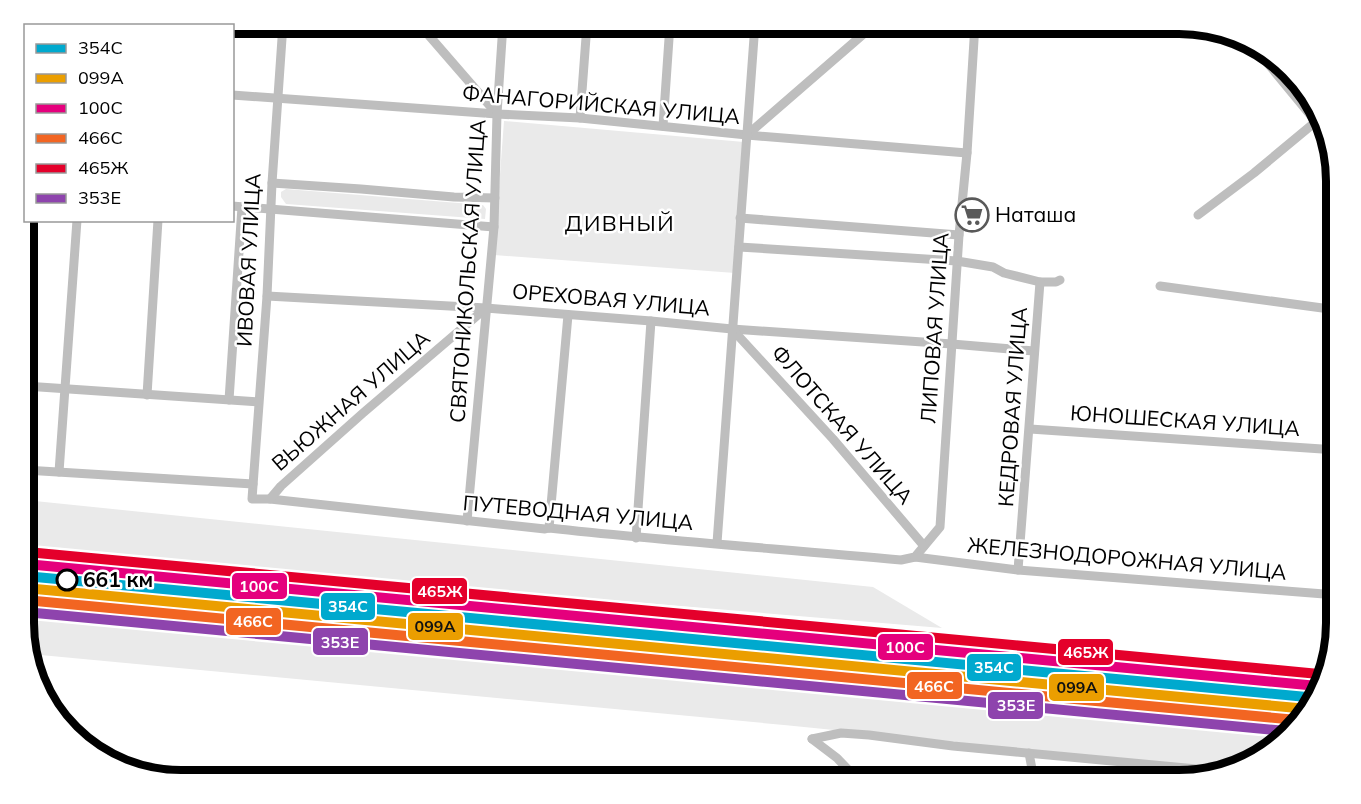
<svg xmlns="http://www.w3.org/2000/svg" width="1361" height="804" font-family="Mulish,sans-serif">
<style>
.green{fill:#eaeaea}
.lines{fill:none;stroke-linecap:round;stroke-linejoin:round}
.minor{stroke:#bebebe;stroke-width:9}
.rail-casing{stroke:#bdbdbd;stroke-width:4}
.rail{stroke:#fff;stroke-width:1.5;stroke-dasharray:4.5;stroke-linecap:butt}
.rail-1-casing{stroke:#fff;stroke-width:15}
.rail-2-casing{stroke:#fff;stroke-width:15}
.rail-3-casing{stroke:#fff;stroke-width:15}
.rail-4-casing{stroke:#fff;stroke-width:15}
.rail-5-casing{stroke:#fff;stroke-width:15}
.rail-6-casing{stroke:#fff;stroke-width:15}
.rail-1{stroke:#00a9ce;stroke-width:10}
.rail-2{stroke:#eb9e00;stroke-width:10}
.rail-3{stroke:#e5007d;stroke-width:10}
.rail-4{stroke:#f26522;stroke-width:10}
.rail-5{stroke:#e4002b;stroke-width:10}
.rail-6{stroke:#8e44ad;stroke-width:10}
.stop-dot{fill:#fff;stroke:#000;stroke-width:3}
.labels{text-anchor:middle;stroke-width:5;stroke-linejoin:round;paint-order:stroke}
.street-label{font-size:21px;fill:#000;stroke:#fff}
.poi-label{font-size:21px;fill:#000;stroke:#fff;text-anchor:start}
.stop-label{font-size:21px;font-weight:bold;fill:#000;stroke:#fff;text-anchor:start}
.neighbourhood-label{font-size:22px;letter-spacing:1.5px;fill:#000;stroke:#fff}
.rim{fill:none;stroke:#000;stroke-width:8}
.line-badge{stroke:#fff;stroke-width:2}
.badge-label{font-size:16px;text-anchor:middle;font-weight:bold;fill:#fff}
.pale-badge-label{font-size:16px;text-anchor:middle;font-weight:bold;fill:#111}
</style>
<rect width="100%" height="100%" fill="#fff"/>
<g class="green">
<path d="M 504,121 L 744,142 L 735,273 L 494,255 Z"/>
<path d="M 286,189 L 483,205 L 486,209 L 485,219 L 286,204 L 281,197 L 281,192 Z"/>
<path d="M 25,500 L 873,587 L 942,628 L 25,551 Z"/>
<path d="M 25,587 L 53,590 L 1295,722 L 1259,759 L 1223,769 L 784,725 L 30,654 L 25,643 Z"/>
</g>
<g class="lines">
<g class="minor">
<path d="M 283,24 L 272,183 L 267,296 L 252,499 L 270,499 L 545,529 L 549,528 C 666,541 783,549 901,560 L 915,557 L 940,527 L 959,235 L 967,153 L 975,24"/>
<path d="M 419,24 L 497,114"/>
<path d="M 196,26 L 196,24"/>
<path d="M 1251,43 L 1316,122"/>
<path d="M 232,95 L 497,114 L 580,118 L 747,135 L 967,153"/>
<path d="M 580,118 L 587,24"/>
<path d="M 663,126 L 670,24"/>
<path d="M 747,135 L 875,24"/>
<path d="M 272,183 L 361,189 L 454,197 L 495,198"/>
<path d="M 25,191 L 26,191"/>
<path d="M 232,206 L 494,227"/>
<path d="M 1198,215 L 1254,173 L 1319,119"/>
<path d="M 740,218 L 959,235"/>
<path d="M 739,247 L 957,261 L 993,267 L 1004,273 L 1040,282 L 1056,282 L 1060,280"/>
<path d="M 1160,286 L 1337,310"/>
<path d="M 267,296 L 486,308 L 651,321 L 732,329 L 952,344 L 1034,351"/>
<path d="M 732,329 L 833,439 L 924,546"/>
<path d="M 25,386 L 258,402"/>
<path d="M 147,395 L 158,220"/>
<path d="M 229,400 L 242,207"/>
<path d="M 1030,429 L 1337,450"/>
<path d="M 25,470 L 253,484"/>
<path d="M 59,472 L 77,220"/>
<path d="M 270,499 L 281,486 L 363,413 L 486,308"/>
<path d="M 467,521 L 494,227 L 497,114 L 503,24"/>
<path d="M 549,528 L 568,315"/>
<path d="M 636,538 L 651,321"/>
<path d="M 717,543 L 755,24"/>
<path d="M 915,557 L 1018,570 L 1337,595"/>
<path d="M 1018,570 L 1040,282"/>
<path d="M 812,739 L 841,733 L 869,735 L 953,746 L 1218,771"/>
<path d="M 812,739 L 837,758 L 858,780"/>
<path d="M 1029,753 L 1032,769 L 1044,780"/>
</g>
<defs>
<path id="rail" d="M 765,650 L 1314,703"/>
</defs>
<use href="#rail" class="rail-casing"/>
<use href="#rail" class="rail"/>
<defs>
<path id="rail-1" d="M 25,576 L 1317,698"/>
<path id="rail-2" d="M 25,588 L 1308,709"/>
<path id="rail-3" d="M 26,564 L 1318,686"/>
<path id="rail-4" d="M 25,600 L 1297,720"/>
<path id="rail-5" d="M 27,552 L 1319,674"/>
<path id="rail-6" d="M 25,612 L 1286,731"/>
</defs>
<use href="#rail-1" class="rail-1-casing"/>
<use href="#rail-2" class="rail-2-casing"/>
<use href="#rail-3" class="rail-3-casing"/>
<use href="#rail-4" class="rail-4-casing"/>
<use href="#rail-5" class="rail-5-casing"/>
<use href="#rail-6" class="rail-6-casing"/>
<use href="#rail-1" class="rail-1"/>
<use href="#rail-2" class="rail-2"/>
<use href="#rail-3" class="rail-3"/>
<use href="#rail-4" class="rail-4"/>
<use href="#rail-5" class="rail-5"/>
<use href="#rail-6" class="rail-6"/>
</g>
<defs>
<symbol id="supermarket-ring" viewBox="-11 -11 22 22"><circle r="9.5" fill="#fff" stroke="#595959" stroke-width="1.5"/><path d="M-6-5.5h2.5l.6 2H6L4.5 2H-2.5L-4.4-4H-6ZM-1.5 3.2a1.3 1.3 0 1 0 .1 0ZM3 3.2a1.3 1.3 0 1 0 .1 0Z" fill="#595959"/></symbol>
</defs>
<g fill-rule="evenodd">
<use href="#supermarket-ring" x="953" y="196" width="38" height="38"/>
</g>
<circle class="stop-dot" cx="67" cy="580" r="10"/>
<g class="labels">
<g class="street-label">
<text transform="translate(601 105) rotate(5)" y="7">ФАНАГОРИЙСКАЯ УЛИЦА</text>
<text transform="translate(249 260) rotate(-87)" y="7">ИВОВАЯ УЛИЦА</text>
<text transform="translate(468 271) rotate(-86)" y="7">СВЯТОНИКОЛЬСКАЯ УЛИЦА</text>
<text transform="translate(611 300) rotate(5)" y="7">ОРЕХОВАЯ УЛИЦА</text>
<text transform="translate(935 328) rotate(-86)" y="7">ЛИПОВАЯ УЛИЦА</text>
<text transform="translate(351 401) rotate(-41)" y="7">ВЬЮЖНАЯ УЛИЦА</text>
<text transform="translate(1013 407) rotate(-86)" y="7">КЕДРОВАЯ УЛИЦА</text>
<text transform="translate(1185 421) rotate(4)" y="7">ЮНОШЕСКАЯ УЛИЦА</text>
<text transform="translate(842 425) rotate(49)" y="7">ФЛОТСКАЯ УЛИЦА</text>
<text transform="translate(578 513) rotate(5)" y="7">ПУТЕВОДНАЯ УЛИЦА</text>
<text transform="translate(1127 559) rotate(5)" y="7">ЖЕЛЕЗНОДОРОЖНАЯ УЛИЦА</text>
</g>
<g class="poi-label">
<text x="995" y="222">Наташа</text>
</g>
<g class="stop-label">
<text x="83" y="587">661 км</text>
</g>
<g class="neighbourhood-label">
<text x="620" y="231">ДИВНЫЙ</text>
</g>
</g>
<path d="M0 0H1361V804H0ZM181 34H1179A147 147 0 0 1 1326 181V623A147 147 0 0 1 1179 770H181A147 147 0 0 1 34 623V181A147 147 0 0 1 181 34Z" fill="#fff" fill-rule="evenodd"/>
<path class="rim" d="M181 34H1179A147 147 0 0 1 1326 181V623A147 147 0 0 1 1179 770H181A147 147 0 0 1 34 623V181A147 147 0 0 1 181 34Z"/>
<g class="line-badge">
<rect x="231" y="572" width="57" height="28" rx="6" fill="#e5007d"/>
<rect x="411" y="577" width="57" height="28" rx="6" fill="#e4002b"/>
<rect x="320" y="592" width="56" height="29" rx="6" fill="#00a9ce"/>
<rect x="225" y="607" width="57" height="29" rx="6" fill="#f26522"/>
<rect x="407" y="612" width="57" height="29" rx="6" fill="#eb9e00"/>
<rect x="312" y="627" width="57" height="29" rx="6" fill="#8e44ad"/>
<rect x="877" y="633" width="57" height="28" rx="6" fill="#e5007d"/>
<rect x="1057" y="638" width="57" height="28" rx="6" fill="#e4002b"/>
<rect x="966" y="653" width="56" height="29" rx="6" fill="#00a9ce"/>
<rect x="906" y="671" width="57" height="29" rx="6" fill="#f26522"/>
<rect x="1048" y="673" width="57" height="29" rx="6" fill="#eb9e00"/>
<rect x="987" y="691" width="57" height="29" rx="6" fill="#8e44ad"/>
</g>
<g class="badge-label">
<text x="259" y="592">100C</text>
<text x="440" y="597">465Ж</text>
<text x="348" y="612">354С</text>
<text x="253" y="627">466С</text>
<text x="340" y="648">353Е</text>
<text x="905" y="653">100C</text>
<text x="1086" y="658">465Ж</text>
<text x="994" y="673">354С</text>
<text x="934" y="692">466С</text>
<text x="1016" y="711">353Е</text>
</g>
<g class="pale-badge-label">
<text x="435" y="632">099А</text>
<text x="1077" y="693">099А</text>
</g>
<rect x="24" y="24" width="210" height="198" fill="#ffffff" stroke="#999999" stroke-width="1.5"/>
<rect x="36" y="44" width="30" height="9" fill="#00a9ce" stroke="#999999" stroke-width="1.5"/>
<text x="78" y="54" font-size="18" fill="#000000">354С</text>
<rect x="36" y="74" width="30" height="9" fill="#eb9e00" stroke="#999999" stroke-width="1.5"/>
<text x="78" y="84" font-size="18" fill="#000000">099А</text>
<rect x="36" y="104" width="30" height="9" fill="#e5007d" stroke="#999999" stroke-width="1.5"/>
<text x="78" y="114" font-size="18" fill="#000000">100C</text>
<rect x="36" y="134" width="30" height="9" fill="#f26522" stroke="#999999" stroke-width="1.5"/>
<text x="78" y="144" font-size="18" fill="#000000">466С</text>
<rect x="36" y="164" width="30" height="9" fill="#e4002b" stroke="#999999" stroke-width="1.5"/>
<text x="78" y="174" font-size="18" fill="#000000">465Ж</text>
<rect x="36" y="194" width="30" height="9" fill="#8e44ad" stroke="#999999" stroke-width="1.5"/>
<text x="78" y="204" font-size="18" fill="#000000">353Е</text>
</svg>
